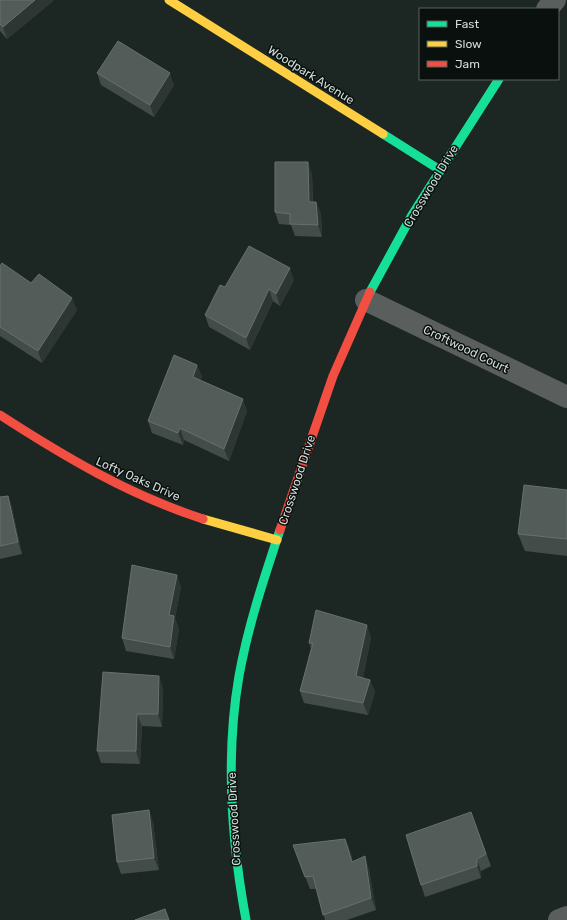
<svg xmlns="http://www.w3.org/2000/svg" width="567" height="920" font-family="Rubik,sans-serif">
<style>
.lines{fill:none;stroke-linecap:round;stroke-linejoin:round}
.street{stroke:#5a5e5d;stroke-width:22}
.fast{stroke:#16e098;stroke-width:9}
.slow{stroke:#ffcf43;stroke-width:9}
.jam{stroke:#f24e42;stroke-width:9}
.wall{fill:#444c49}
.shaded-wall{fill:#2d3633}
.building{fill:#535c59;stroke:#67706d}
.labels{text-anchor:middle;stroke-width:3;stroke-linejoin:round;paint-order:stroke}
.street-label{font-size:12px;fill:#d3ddda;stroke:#09100e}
</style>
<rect width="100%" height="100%" fill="#1c2623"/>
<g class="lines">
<g class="street">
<path d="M 547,9 L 555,0"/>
<path d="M 366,300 L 567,397"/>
<path d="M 559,920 L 567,917"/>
</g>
<g class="fast">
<path d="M 383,134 L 440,170"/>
<path d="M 370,292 L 412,215 L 499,79"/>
<path d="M 246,920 C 231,839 225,757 239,676 C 248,626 264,578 280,530"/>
</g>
<g class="slow">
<path d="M 169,0 L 383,134"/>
<path d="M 203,519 L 277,540"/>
</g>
<g class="jam">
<path d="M 0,415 C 65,457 129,495 203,519"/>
<path d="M 280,530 L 333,376 L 370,292"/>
</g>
</g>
<g class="wall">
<path d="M 0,0 L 53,1 L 7,39 L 0,31 Z"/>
<path d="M 97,73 L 174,85 L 154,117 L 101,85 Z"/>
<path d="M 312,174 L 313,202 L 316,202 L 321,214 L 322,237 L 295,236 L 291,225 L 279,224 L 275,212 Z"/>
<path d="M 0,266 L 77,310 L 42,363 L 0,336 Z"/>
<path d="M 294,280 L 280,306 L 273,301 L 250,350 L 209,327 L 205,315 L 225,287 Z"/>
<path d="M 197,365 L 202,377 L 200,381 L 247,411 L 229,461 L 184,440 L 183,445 L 152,433 L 148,421 Z"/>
<path d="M 567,490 L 567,556 L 525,551 L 518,534 Z"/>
<path d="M 8,496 L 12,508 L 22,554 L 0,559 L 0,497 Z"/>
<path d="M 181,587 L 175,618 L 179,629 L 174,659 L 126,651 L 122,638 Z"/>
<path d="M 371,637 L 363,678 L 370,680 L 375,692 L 368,715 L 304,703 L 300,691 L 311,648 L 309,643 Z"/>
<path d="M 163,688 L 162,727 L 142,726 L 140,764 L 101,763 L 97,751 Z"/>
<path d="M 471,812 L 491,866 L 481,871 L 481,878 L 425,897 L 421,885 Z"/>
<path d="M 153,822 L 159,870 L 121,874 L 117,862 Z"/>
<path d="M 345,839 L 350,851 L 353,862 L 369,869 L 376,910 L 347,920 L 325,920 L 316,889 L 310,889 L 293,845 Z"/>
</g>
<g class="shaded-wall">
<path d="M 35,0 L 53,0 L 53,1 L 7,39 L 3,27 Z"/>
<path d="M 170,73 L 174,85 L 154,117 L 150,105 Z"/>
<path d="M 308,162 L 312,174 L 313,214 L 309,202 Z"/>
<path d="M 316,202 L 321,214 L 322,237 L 318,225 Z"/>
<path d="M 290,268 L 294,280 L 280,306 L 276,294 Z"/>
<path d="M 269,289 L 273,301 L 250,350 L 246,338 Z"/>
<path d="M 72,298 L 77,310 L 42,363 L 38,351 Z"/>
<path d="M 197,365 L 202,377 L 197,390 L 193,377 Z"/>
<path d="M 243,399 L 247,411 L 229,461 L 224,449 Z"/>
<path d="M 180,428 L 184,440 L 183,445 L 178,433 Z"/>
<path d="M 8,496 L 12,508 L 22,554 L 18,542 Z"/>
<path d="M 177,575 L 181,587 L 175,618 L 179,629 L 174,659 L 170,647 L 169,615 Z"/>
<path d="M 367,625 L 371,637 L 361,688 L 356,676 Z"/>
<path d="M 159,676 L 163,688 L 162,727 L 158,714 Z"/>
<path d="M 370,680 L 375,692 L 368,715 L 363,703 Z"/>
<path d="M 137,714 L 142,726 L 140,764 L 136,751 Z"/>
<path d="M 149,810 L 153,822 L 159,870 L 154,858 Z"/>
<path d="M 345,839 L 350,851 L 356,875 L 352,862 Z"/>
<path d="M 365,856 L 369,869 L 376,910 L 371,898 Z"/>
<path d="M 477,859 L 481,871 L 481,878 L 477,866 Z"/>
</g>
<g class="building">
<path d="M 0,0 L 35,0 L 3,27 L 0,24 Z"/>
<path d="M 118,41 L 170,73 L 150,105 L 97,73 Z"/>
<path d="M 275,162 L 308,162 L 309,202 L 316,202 L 318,225 L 290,224 L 290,214 L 275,212 Z"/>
<path d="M 249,246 L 290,268 L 276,294 L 269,289 L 246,338 L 205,315 L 220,285 L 225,287 Z"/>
<path d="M 2,263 L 31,283 L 39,274 L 72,298 L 38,351 L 0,327 L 0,266 Z"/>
<path d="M 174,355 L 197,365 L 193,377 L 243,399 L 224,449 L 180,428 L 178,433 L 148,421 Z"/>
<path d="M 524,485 L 567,490 L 567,539 L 518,534 Z"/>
<path d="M 8,496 L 18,542 L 0,546 L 0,497 Z"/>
<path d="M 132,565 L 177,575 L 169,615 L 174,616 L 170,647 L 122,638 Z"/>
<path d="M 316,610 L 367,625 L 356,676 L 370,680 L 363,703 L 300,691 L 313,643 L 309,643 Z"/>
<path d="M 103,672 L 159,676 L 158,714 L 137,714 L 136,751 L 97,751 Z"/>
<path d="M 149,810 L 154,858 L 117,862 L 112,815 Z"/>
<path d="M 471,812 L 486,854 L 477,859 L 477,866 L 421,885 L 406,835 Z"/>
<path d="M 345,839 L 352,862 L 365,856 L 371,898 L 323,915 L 313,876 L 305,877 L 293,845 Z"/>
<path d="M 165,909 L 169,920 L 135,920 Z"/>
</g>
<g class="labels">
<g class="street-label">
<text transform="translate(311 75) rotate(32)" y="4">Woodpark Avenue</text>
<text transform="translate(431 186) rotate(-59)" y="4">Crosswood Drive</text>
<text transform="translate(466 349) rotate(26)" y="4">Croftwood Court</text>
<text transform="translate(138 479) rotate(24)" y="4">Lofty Oaks Drive</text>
<text transform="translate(297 480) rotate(-72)" y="4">Crosswood Drive</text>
<text transform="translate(234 819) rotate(-93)" y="4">Crosswood Drive</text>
</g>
</g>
<rect x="419" y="8" width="140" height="72" fill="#09100e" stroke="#5a6260"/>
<rect x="427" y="21" width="20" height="6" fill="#16e098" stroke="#5a6260"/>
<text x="455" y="28" font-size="12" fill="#d3ddda">Fast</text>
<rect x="427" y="41" width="20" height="6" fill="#ffcf43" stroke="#5a6260"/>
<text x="455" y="48" font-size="12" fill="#d3ddda">Slow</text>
<rect x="427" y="61" width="20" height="6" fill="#f24e42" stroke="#5a6260"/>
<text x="455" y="68" font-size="12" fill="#d3ddda">Jam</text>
</svg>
